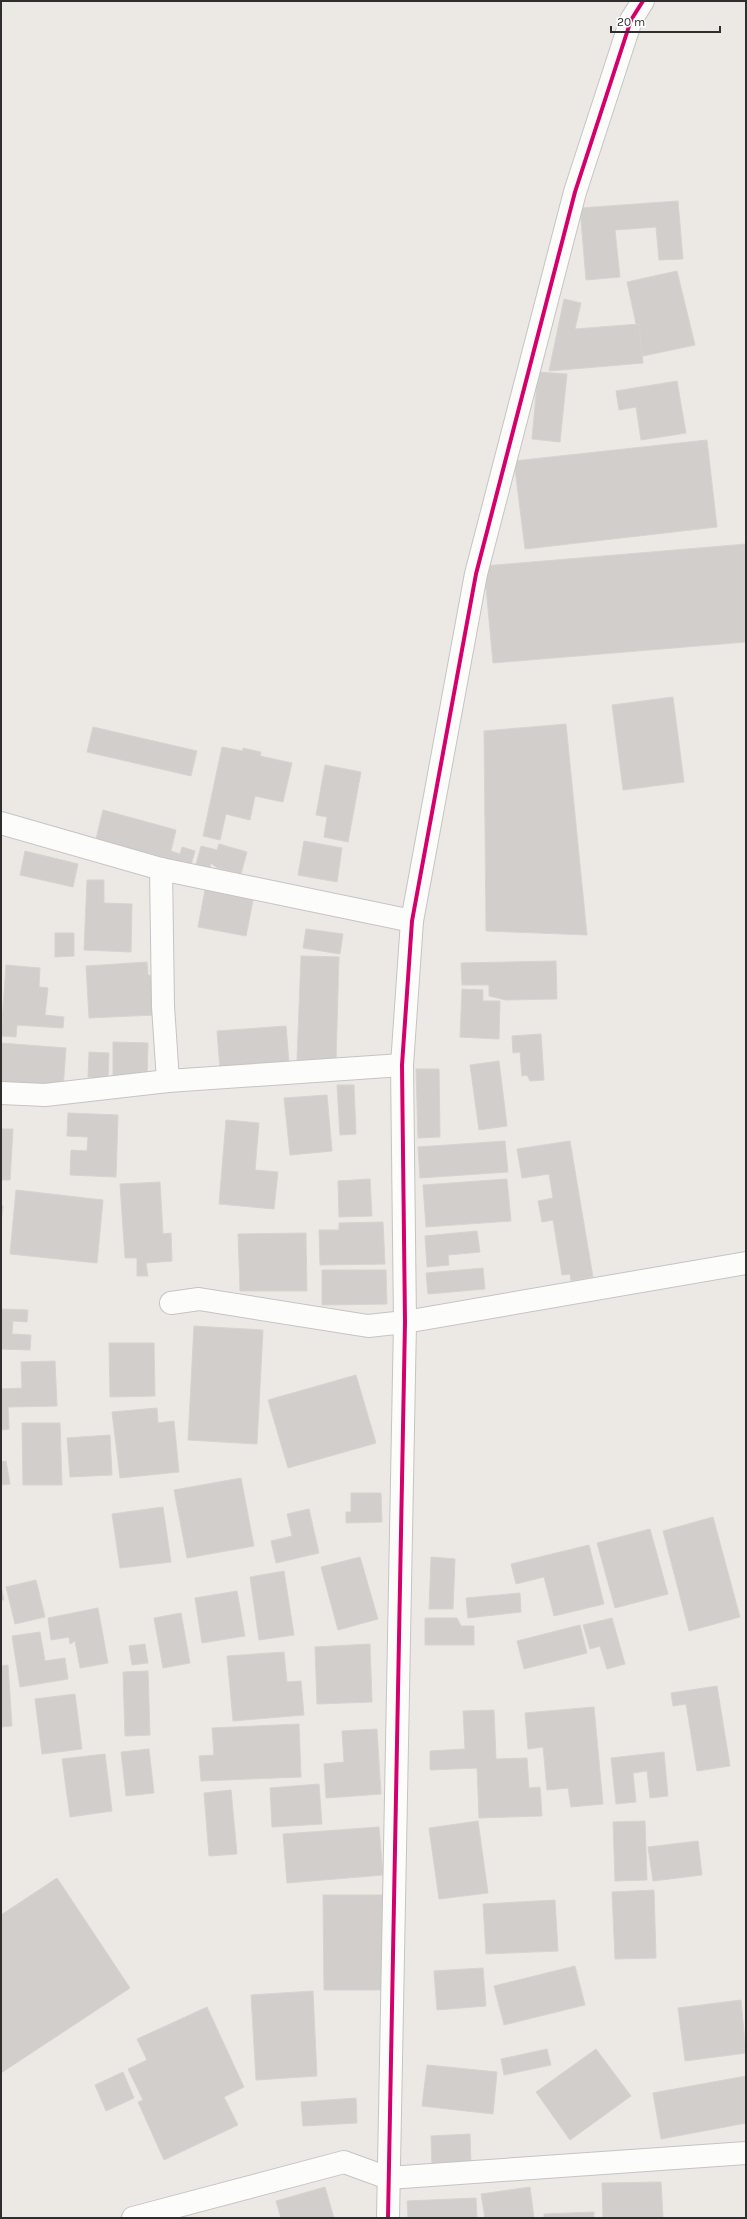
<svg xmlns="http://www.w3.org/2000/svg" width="747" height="2219" font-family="Karla,sans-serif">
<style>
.building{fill:#d1cecb;stroke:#d7d4d0}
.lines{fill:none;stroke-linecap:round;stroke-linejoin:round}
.street-casing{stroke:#c5c4c5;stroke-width:24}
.secondary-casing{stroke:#c5c4c5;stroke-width:24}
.street{stroke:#fcfcfb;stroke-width:22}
.secondary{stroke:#fcfcfb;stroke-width:22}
.cycleway-casing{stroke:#fff;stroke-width:6}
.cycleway{stroke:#d6006c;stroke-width:4}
</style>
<rect width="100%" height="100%" fill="#ece8e4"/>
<g class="building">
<path d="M 678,201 L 683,259 L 659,260 L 656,227 L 615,230 L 620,277 L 586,280 L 580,208 Z"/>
<path d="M 677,271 L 695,345 L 643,356 L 627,282 Z"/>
<path d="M 564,299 L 581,303 L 575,329 L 639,324 L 643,363 L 549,371 Z"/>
<path d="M 538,372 L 567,374 L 560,442 L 532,439 Z"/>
<path d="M 677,381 L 686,433 L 641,440 L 636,407 L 619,410 L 616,391 Z"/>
<path d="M 707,440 L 717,527 L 525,549 L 514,461 Z"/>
<path d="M 746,544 L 746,642 L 493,663 L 484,566 Z"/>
<path d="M 673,697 L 684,782 L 623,790 L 612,705 Z"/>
<path d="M 566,724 L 587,935 L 486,931 L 484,731 Z"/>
<path d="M 93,727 L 197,751 L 191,776 L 87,752 Z"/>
<path d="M 222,747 L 243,751 L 243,748 L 261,752 L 260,756 L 292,763 L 283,802 L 255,796 L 250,820 L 226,814 L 220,840 L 203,836 Z"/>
<path d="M 325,765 L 361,772 L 348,842 L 324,837 L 327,817 L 316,815 Z"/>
<path d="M 103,810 L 176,830 L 171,851 L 180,854 L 182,847 L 195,851 L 191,865 L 96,839 Z"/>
<path d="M 304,841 L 342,848 L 337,882 L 298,875 Z"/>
<path d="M 219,844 L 247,852 L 241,874 L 217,868 L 211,863 L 209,871 L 195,868 L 201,846 L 217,850 Z"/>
<path d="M 25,851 L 78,864 L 73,887 L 20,875 Z"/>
<path d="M 87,880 L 104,880 L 104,903 L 132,904 L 131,952 L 84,950 Z"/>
<path d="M 205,890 L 253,900 L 246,936 L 198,927 Z"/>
<path d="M 306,929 L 343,934 L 340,954 L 303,948 Z"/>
<path d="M 55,933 L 74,933 L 74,956 L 55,957 Z"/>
<path d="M 301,956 L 339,957 L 336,1062 L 297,1060 Z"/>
<path d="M 556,961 L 557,999 L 506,1000 L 489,996 L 489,985 L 462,985 L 461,963 Z"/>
<path d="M 147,962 L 148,975 L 153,977 L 155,1015 L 89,1018 L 86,966 Z"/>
<path d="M 6,965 L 40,968 L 39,987 L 48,988 L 45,1015 L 64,1017 L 63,1028 L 17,1025 L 16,1037 L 1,1036 Z"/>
<path d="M 462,989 L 483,990 L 483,1001 L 500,1001 L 499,1039 L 460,1037 Z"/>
<path d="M 286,1026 L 289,1063 L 220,1069 L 217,1031 Z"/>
<path d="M 541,1034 L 544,1080 L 530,1081 L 527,1075 L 522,1076 L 520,1052 L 513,1053 L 512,1036 Z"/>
<path d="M 113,1042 L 148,1043 L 147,1080 L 113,1079 Z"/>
<path d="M 1,1043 L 66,1048 L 63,1089 L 1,1084 Z"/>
<path d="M 89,1052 L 109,1053 L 108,1078 L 88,1077 Z"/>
<path d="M 499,1061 L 507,1126 L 479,1130 L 470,1065 Z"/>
<path d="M 416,1069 L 439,1069 L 440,1137 L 418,1138 Z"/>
<path d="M 337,1085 L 354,1085 L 356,1134 L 340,1135 Z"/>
<path d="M 327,1095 L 332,1151 L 290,1155 L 284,1098 Z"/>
<path d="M 68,1113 L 118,1115 L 116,1177 L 70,1175 L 71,1150 L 87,1151 L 88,1137 L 67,1136 Z"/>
<path d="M 226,1120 L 259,1123 L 255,1170 L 278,1172 L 274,1209 L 219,1204 Z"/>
<path d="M 1,1129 L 13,1129 L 10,1180 L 1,1180 Z"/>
<path d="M 505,1141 L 508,1172 L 420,1178 L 418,1147 Z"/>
<path d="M 570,1141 L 593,1277 L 571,1281 L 570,1274 L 562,1275 L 553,1220 L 542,1222 L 538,1201 L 553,1198 L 549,1174 L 522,1178 L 517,1149 Z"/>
<path d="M 370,1179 L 372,1216 L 339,1217 L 338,1181 Z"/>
<path d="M 507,1179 L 511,1221 L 426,1227 L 423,1185 Z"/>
<path d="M 160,1182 L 163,1234 L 171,1233 L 172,1261 L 146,1263 L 148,1276 L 137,1276 L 137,1258 L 125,1258 L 120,1184 Z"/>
<path d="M 16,1190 L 103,1200 L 97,1263 L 10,1254 Z"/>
<path d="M 1,1206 L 3,1206 L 1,1222 Z"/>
<path d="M 383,1222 L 385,1264 L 320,1265 L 319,1230 L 339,1230 L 339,1223 Z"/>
<path d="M 477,1231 L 480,1252 L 448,1255 L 449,1265 L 427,1267 L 425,1236 Z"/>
<path d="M 306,1233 L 307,1291 L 240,1291 L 238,1234 Z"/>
<path d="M 483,1268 L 485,1289 L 428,1294 L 426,1273 Z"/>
<path d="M 322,1270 L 386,1270 L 387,1304 L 322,1305 Z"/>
<path d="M 1,1309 L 28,1310 L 27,1322 L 13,1321 L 12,1334 L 31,1335 L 30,1350 L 1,1349 Z"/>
<path d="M 194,1326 L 263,1330 L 257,1444 L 188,1440 Z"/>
<path d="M 109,1343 L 154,1343 L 155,1396 L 110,1397 Z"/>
<path d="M 55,1361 L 57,1406 L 8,1407 L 9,1429 L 1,1430 L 1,1389 L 22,1388 L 21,1362 Z"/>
<path d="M 356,1375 L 376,1443 L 288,1468 L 268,1400 Z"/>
<path d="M 157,1408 L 158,1423 L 174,1421 L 179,1472 L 120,1478 L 112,1412 Z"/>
<path d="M 22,1423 L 60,1423 L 62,1485 L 23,1485 Z"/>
<path d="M 110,1435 L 112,1475 L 70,1477 L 67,1438 Z"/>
<path d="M 6,1461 L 10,1484 L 1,1485 L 1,1462 Z"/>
<path d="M 241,1478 L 254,1546 L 187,1558 L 174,1490 Z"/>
<path d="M 351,1493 L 381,1493 L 382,1522 L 346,1523 L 346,1512 L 351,1512 Z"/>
<path d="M 163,1507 L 171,1562 L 120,1568 L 112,1514 Z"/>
<path d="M 309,1509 L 319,1553 L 276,1563 L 271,1541 L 292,1536 L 287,1514 Z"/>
<path d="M 713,1517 L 740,1617 L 689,1631 L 663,1531 Z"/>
<path d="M 650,1529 L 668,1594 L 615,1608 L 597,1543 Z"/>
<path d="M 589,1545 L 604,1604 L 554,1616 L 544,1577 L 516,1584 L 511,1564 Z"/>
<path d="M 360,1557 L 378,1619 L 338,1630 L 321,1567 Z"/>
<path d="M 431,1557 L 455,1559 L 453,1609 L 429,1609 Z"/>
<path d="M 284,1571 L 294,1635 L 259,1640 L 250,1577 Z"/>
<path d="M 36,1580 L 45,1617 L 15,1624 L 6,1587 Z"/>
<path d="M 1,1586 L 4,1600 L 1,1600 Z"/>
<path d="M 237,1591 L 245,1636 L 202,1643 L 195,1598 Z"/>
<path d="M 520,1593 L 521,1612 L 468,1618 L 466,1598 Z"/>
<path d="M 98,1608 L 108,1663 L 80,1668 L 75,1641 L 70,1644 L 69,1637 L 51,1640 L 48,1618 Z"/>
<path d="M 181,1613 L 190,1663 L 163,1668 L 154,1618 Z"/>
<path d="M 425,1618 L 457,1618 L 461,1626 L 474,1626 L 474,1645 L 425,1645 Z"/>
<path d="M 612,1618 L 625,1664 L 607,1669 L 600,1646 L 590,1649 L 583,1625 Z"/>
<path d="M 580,1625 L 587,1653 L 524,1669 L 517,1641 Z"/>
<path d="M 40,1632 L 45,1661 L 65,1658 L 68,1679 L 20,1687 L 12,1636 Z"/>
<path d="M 145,1644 L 148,1663 L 132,1665 L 129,1646 Z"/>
<path d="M 370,1644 L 372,1702 L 317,1704 L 315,1647 Z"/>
<path d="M 284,1652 L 287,1682 L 301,1681 L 304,1715 L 233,1721 L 227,1656 Z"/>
<path d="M 8,1665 L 12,1726 L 1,1727 L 1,1666 Z"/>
<path d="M 148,1671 L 150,1735 L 125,1736 L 123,1672 Z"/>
<path d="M 717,1686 L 730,1766 L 697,1771 L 686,1704 L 673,1706 L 671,1693 Z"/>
<path d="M 75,1694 L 82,1749 L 42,1754 L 35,1699 Z"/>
<path d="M 594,1707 L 603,1804 L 571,1807 L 568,1788 L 547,1790 L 543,1747 L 528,1749 L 525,1713 Z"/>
<path d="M 494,1710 L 496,1759 L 527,1758 L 529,1788 L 540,1787 L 542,1816 L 479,1818 L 477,1768 L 430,1770 L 430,1751 L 465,1749 L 463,1711 Z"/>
<path d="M 299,1724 L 301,1777 L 201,1781 L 199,1756 L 214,1755 L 212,1728 Z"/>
<path d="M 377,1729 L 381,1794 L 326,1798 L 324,1764 L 344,1762 L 342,1731 Z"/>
<path d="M 149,1749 L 154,1793 L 126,1796 L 121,1752 Z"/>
<path d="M 664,1752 L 668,1796 L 650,1798 L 647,1771 L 633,1773 L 636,1802 L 616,1804 L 611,1758 Z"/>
<path d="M 105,1754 L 112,1811 L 70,1817 L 62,1759 Z"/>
<path d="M 319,1784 L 322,1824 L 272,1827 L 270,1788 Z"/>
<path d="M 231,1790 L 237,1854 L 209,1856 L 204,1793 Z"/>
<path d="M 478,1821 L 488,1893 L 439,1899 L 429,1828 Z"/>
<path d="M 645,1821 L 647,1880 L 615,1881 L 613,1822 Z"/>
<path d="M 379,1827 L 383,1875 L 287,1883 L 283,1834 Z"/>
<path d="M 698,1841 L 702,1875 L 653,1881 L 648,1847 Z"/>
<path d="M 57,1878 L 130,1988 L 1,2073 L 1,1915 Z"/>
<path d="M 654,1890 L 656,1958 L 615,1959 L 612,1892 Z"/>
<path d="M 323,1895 L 385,1895 L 385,1990 L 324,1990 Z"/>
<path d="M 555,1900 L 558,1951 L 486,1954 L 483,1904 Z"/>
<path d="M 575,1966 L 585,2005 L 504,2025 L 494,1986 Z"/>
<path d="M 483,1968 L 486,2006 L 437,2010 L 434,1971 Z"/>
<path d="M 313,1991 L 317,2076 L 256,2080 L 251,1995 Z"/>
<path d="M 741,2000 L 746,2053 L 685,2061 L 678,2008 Z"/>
<path d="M 207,2007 L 244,2087 L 224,2097 L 238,2125 L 164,2160 L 138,2102 L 143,2100 L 128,2069 L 147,2060 L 137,2039 Z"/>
<path d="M 547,2049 L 551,2065 L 504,2075 L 501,2059 Z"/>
<path d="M 596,2049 L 631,2096 L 570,2140 L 536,2092 Z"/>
<path d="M 427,2065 L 497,2072 L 493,2114 L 422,2106 Z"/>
<path d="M 123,2072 L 134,2098 L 106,2111 L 95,2085 Z"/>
<path d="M 746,2076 L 746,2123 L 661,2139 L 653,2093 Z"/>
<path d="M 356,2098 L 357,2123 L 303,2126 L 301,2102 Z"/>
<path d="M 470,2134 L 471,2166 L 432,2167 L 431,2136 Z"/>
<path d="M 661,2182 L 663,2218 L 603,2218 L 602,2183 Z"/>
<path d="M 325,2187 L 334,2218 L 281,2218 L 276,2201 Z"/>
<path d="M 530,2187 L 534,2218 L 485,2218 L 481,2194 Z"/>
<path d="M 476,2198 L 477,2218 L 408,2218 L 407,2201 Z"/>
<path d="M 594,2212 L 594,2218 L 544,2218 L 544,2214 Z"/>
</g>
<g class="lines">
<defs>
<g id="street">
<path d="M 1,823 L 161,869 L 412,921"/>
<path d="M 161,869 L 163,1006 L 168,1081"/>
<path d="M 1,1093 L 45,1095 L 168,1081 L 402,1065"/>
<path d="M 171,1303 L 199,1299 L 368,1326 L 405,1322 L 746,1263"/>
<path d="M 133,2218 L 344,2162 L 388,2178 L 746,2153"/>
</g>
<path id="secondary" d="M 388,2218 L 405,1322 L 402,1065 L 412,921 L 476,574 L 575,192 L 631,20 L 643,1"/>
</defs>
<use href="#street" class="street-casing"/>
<use href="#secondary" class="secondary-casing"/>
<use href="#street" class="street"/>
<use href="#secondary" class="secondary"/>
<defs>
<path id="cycleway" d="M 388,2218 L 405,1322 L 402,1065 L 412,921 L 476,574 L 575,192 L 631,20 L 643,1"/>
</defs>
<use href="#cycleway" class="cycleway-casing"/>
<use href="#cycleway" class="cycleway"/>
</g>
<rect width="747" height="2219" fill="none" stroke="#2e2e2e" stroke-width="4"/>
<path d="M611 26v6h109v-6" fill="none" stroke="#2e2e2e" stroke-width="2"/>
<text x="617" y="26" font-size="12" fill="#2e2e2e" stroke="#ffffff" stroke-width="3" paint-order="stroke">20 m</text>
</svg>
